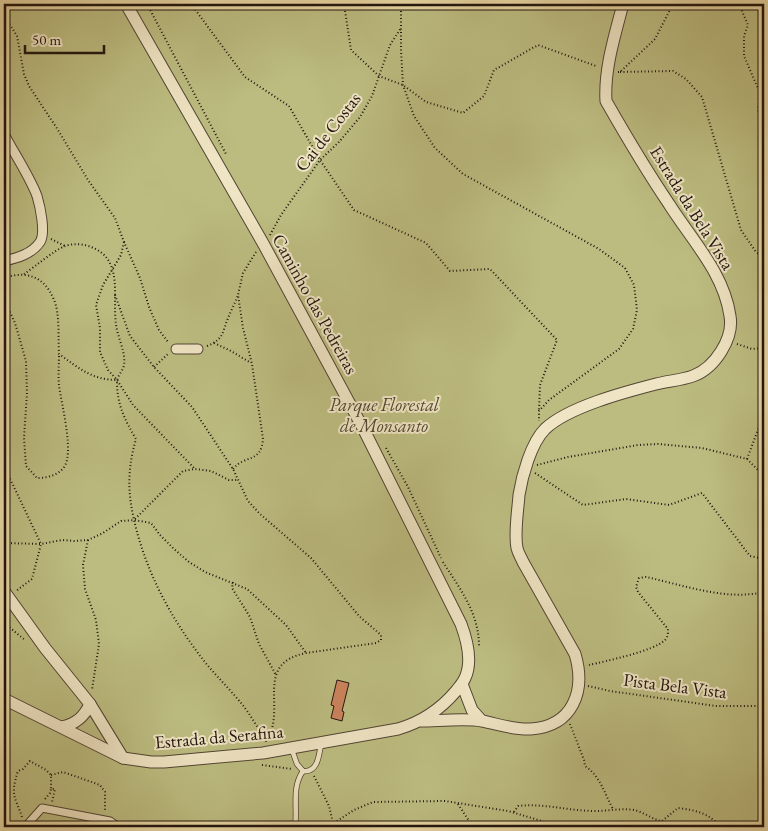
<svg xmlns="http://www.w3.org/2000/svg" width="768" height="831" font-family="'EB Garamond',serif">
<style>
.green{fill:#bcbc80;stroke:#6e6848}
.building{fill:#cc845d;stroke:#21150f}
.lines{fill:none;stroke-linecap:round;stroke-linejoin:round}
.service-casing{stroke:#524534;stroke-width:6}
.pedestrian-casing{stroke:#524534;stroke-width:9}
.minor-casing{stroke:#524534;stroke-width:11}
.tertiary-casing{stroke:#524534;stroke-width:13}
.path{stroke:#21150f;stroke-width:2;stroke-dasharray:1 2.5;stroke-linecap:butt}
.service{stroke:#efe4c3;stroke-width:4.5}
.pedestrian{stroke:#efe4c3;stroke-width:7}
.minor{stroke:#efe4c3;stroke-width:9}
.tertiary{stroke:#efe4c3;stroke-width:11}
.labels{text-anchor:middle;stroke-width:4;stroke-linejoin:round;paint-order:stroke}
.street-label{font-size:18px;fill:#21150f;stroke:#efe4c3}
.park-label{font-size:18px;font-style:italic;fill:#504731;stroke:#efe4c3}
</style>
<rect width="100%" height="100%" fill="#e7d6a2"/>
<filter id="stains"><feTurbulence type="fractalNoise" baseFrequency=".004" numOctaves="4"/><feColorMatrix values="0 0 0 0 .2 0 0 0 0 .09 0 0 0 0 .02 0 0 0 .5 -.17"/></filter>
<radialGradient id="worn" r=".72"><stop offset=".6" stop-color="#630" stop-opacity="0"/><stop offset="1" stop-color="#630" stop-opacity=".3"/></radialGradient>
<rect class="green" x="4" y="4" width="760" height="823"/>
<path class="building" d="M 337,680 L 349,683 L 342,711 L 344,712 L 342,721 L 331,718 L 334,706 L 331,705 Z"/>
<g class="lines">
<defs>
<g id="service">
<path d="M 292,750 L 297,764 L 303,771"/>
<path d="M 303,771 C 318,773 319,755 321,744"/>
<path d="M 295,827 C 298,809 291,788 303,771"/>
</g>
<path id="pedestrian" d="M 25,827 L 42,808 L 110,821 L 119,827"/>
<g id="minor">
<path d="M 4,134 C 14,153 30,177 37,196 C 40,206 46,233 40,242 C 32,254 17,258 4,261"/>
<path d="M 176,349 L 198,349"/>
</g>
<g id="tertiary">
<path d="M 4,591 L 45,648 L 90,704 L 123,758"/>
<path d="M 462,684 L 472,710 L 481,720"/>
<path d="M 4,699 L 123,758 L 151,762 L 164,762 L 263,753 L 398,729 C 422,722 440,710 456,691 C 459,687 463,683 465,678 C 473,661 467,640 461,624 L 364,430 L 264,245 L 126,4"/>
<path d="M 421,721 C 437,721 466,718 482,721 C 498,724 513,730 531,729 C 573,726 586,691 575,654 L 523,562 C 521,557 518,553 517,548 C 514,533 518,510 519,495 C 522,476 531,443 545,429 C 568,407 625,392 656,384 C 668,381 682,380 693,376 C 715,368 734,338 730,316 C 724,273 691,239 669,204 C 646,170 626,136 606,101 C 604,69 615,35 623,4"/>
<path d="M 62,727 C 76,724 84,717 90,704"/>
</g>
</defs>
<use href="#service" class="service-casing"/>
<use href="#pedestrian" class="pedestrian-casing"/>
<use href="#minor" class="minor-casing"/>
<use href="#tertiary" class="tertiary-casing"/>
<g class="path">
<path d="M 147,4 L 226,154"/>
<path d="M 191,4 L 245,77 L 289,106 L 320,160 L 354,210 L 426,243 L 450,271 L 490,269 L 557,340 L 540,385 L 539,411"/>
<path d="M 344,4 L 351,50 L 379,76 L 403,85 L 426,102 L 463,113 L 484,96 L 494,70 L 538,45 L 596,66"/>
<path d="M 401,4 L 401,50 L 403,85 L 414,116 L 435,148 L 463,174 L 599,249 L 625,268 L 634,285 L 637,310 L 633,329 L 619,349 L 549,400 L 539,411 L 539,421"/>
<path d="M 739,4 L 748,25 L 744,36 L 744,56 L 760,93 L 758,110 L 764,117"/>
<path d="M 4,15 L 17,36 L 24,74 L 29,86 L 58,130 L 88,180 L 115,218 L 124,242 L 140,278 L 149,307 L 159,330 L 168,342"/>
<path d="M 618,72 L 620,72 L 655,39 L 673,4"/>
<path d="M 620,72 L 673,71 L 686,79 L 702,97 L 741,230 L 756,252 L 764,257"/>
<path d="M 270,235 L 281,215 L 320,160 L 339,142 L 360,117 L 372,96 L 390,45 L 401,28"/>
<path d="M 51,239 L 65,246"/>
<path d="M 124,242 L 121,255 L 103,285 L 96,305 L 100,328 L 100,352 L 108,370 L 117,380 L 133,405 L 195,469"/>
<path d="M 24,274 C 36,266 53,251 65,246 C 73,243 84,244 91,247 C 124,259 112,296 116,324 C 117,336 126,352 124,365 C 123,371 117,376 117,382 C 117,405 125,420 136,439 C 126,474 128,498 137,532 C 150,579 172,619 201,657 C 213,673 228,687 241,703 C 250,714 258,728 266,741 L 268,741"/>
<path d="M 4,278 C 27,270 45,277 54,300 C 60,313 58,339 59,354 C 79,368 92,380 117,380"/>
<path d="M 115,295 L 130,336 L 154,367 L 192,407 L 233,469 L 248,501 L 260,514 L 311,558 L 359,616 L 381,635 L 381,640 L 376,643 L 306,653 C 253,664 287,708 267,740"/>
<path d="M 4,299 L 15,323 L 26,361 L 27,393 L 24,438 L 26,466 L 37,478 C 49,478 64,474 67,460 C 71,442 62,405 59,386 C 58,375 59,365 59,354"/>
<path d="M 214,343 L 231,351 L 251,363"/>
<path d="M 737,344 L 752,349 L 764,348"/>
<path d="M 207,346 C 224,339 222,333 228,318 C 231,311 235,303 238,295"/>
<path d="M 759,349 L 764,374"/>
<path d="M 154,367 L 168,354"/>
<path d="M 386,448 L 408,487 L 441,558"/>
<path d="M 747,459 L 762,419 L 764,398"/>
<path d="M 537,465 L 568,457 L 638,445 L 658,444 L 702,448 L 747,459 L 764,476"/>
<path d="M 4,466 L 41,544 L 32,579 L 16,591"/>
<path d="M 233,469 C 245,454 261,464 263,439 L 252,364 L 243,328 L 238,295 L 243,273 L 256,252"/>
<path d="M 535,473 L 583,505 L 626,499 L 669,505 L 702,493 L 750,556 L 764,559"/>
<path d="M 135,519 L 183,471 L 195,469 L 211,471 L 229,480 L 238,480"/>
<path d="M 88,540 L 83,565 L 85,589 L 96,620 L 99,644 L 92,690"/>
<path d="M 4,543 L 41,544 L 62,540 L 75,541 L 88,540 L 103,533 L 121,521 L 134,520 L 151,523 L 160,535 L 174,549 L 189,562 L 205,572 L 247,589 L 286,625 L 306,653"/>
<path d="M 443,562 C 460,589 479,613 479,646"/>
<path d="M 233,582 L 232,588 L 250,617 L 259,644 L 276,675"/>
<path d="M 4,623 L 25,640"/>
<path d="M 589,665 C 606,661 654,651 665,640 C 668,637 668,633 668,629 L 638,592 L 636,587 L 639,578 L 646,577 C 683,585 726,601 764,592"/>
<path d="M 588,686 L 610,691 L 716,706 L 764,706"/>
<path d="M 570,724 L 584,760 L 585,766 C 601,777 604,793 613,809"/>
<path d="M 262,765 L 292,769"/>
<path d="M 51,775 L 63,772 L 100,785 L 105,792 L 105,812"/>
<path d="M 314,776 L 329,806 L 334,827"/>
<path d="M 45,799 L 50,793 L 51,789"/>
<path d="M 458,804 L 473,827"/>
<path d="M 514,812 L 518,806 C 544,803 569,811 595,811 C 608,811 620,808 634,810 C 644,812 653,820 662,821 L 678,808 C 694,810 711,813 719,827"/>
<path d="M 22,817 C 15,796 10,796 18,771 L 23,769 L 30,761 L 46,770 L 51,775 L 51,789 L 55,789 L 52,802"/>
<path d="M 334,823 L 354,810 L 373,802 L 445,801 L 508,811 L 562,827"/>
</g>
<use href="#service" class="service"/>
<use href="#pedestrian" class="pedestrian"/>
<use href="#minor" class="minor"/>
<use href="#tertiary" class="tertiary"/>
</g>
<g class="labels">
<g class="street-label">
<text transform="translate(328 132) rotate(-52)" y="6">Cai de Costas</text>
<text transform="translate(692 208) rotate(58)" y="6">Estrada da Bela Vista</text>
<text transform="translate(315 304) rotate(61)" y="6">Caminho das Pedreiras</text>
<text transform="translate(675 686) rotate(7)" y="6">Pista Bela Vista</text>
<text transform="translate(219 737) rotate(-5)" y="6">Estrada da Serafina</text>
</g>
<g class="park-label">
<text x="384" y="411">Parque Florestal<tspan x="384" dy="21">de Monsanto</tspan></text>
</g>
</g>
<rect width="768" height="831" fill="none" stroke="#e7d6a2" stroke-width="20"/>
<rect x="5" y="5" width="758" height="821" fill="none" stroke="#21150f" stroke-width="2.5"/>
<rect x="10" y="10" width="748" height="811" fill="none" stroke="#21150f"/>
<path d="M25 45v8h79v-8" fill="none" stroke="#21150f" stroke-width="2.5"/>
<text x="32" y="45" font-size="15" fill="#21150f" stroke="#efe4c3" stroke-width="4" paint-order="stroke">50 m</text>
<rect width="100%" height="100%" filter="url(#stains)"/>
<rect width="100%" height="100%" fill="url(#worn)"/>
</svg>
